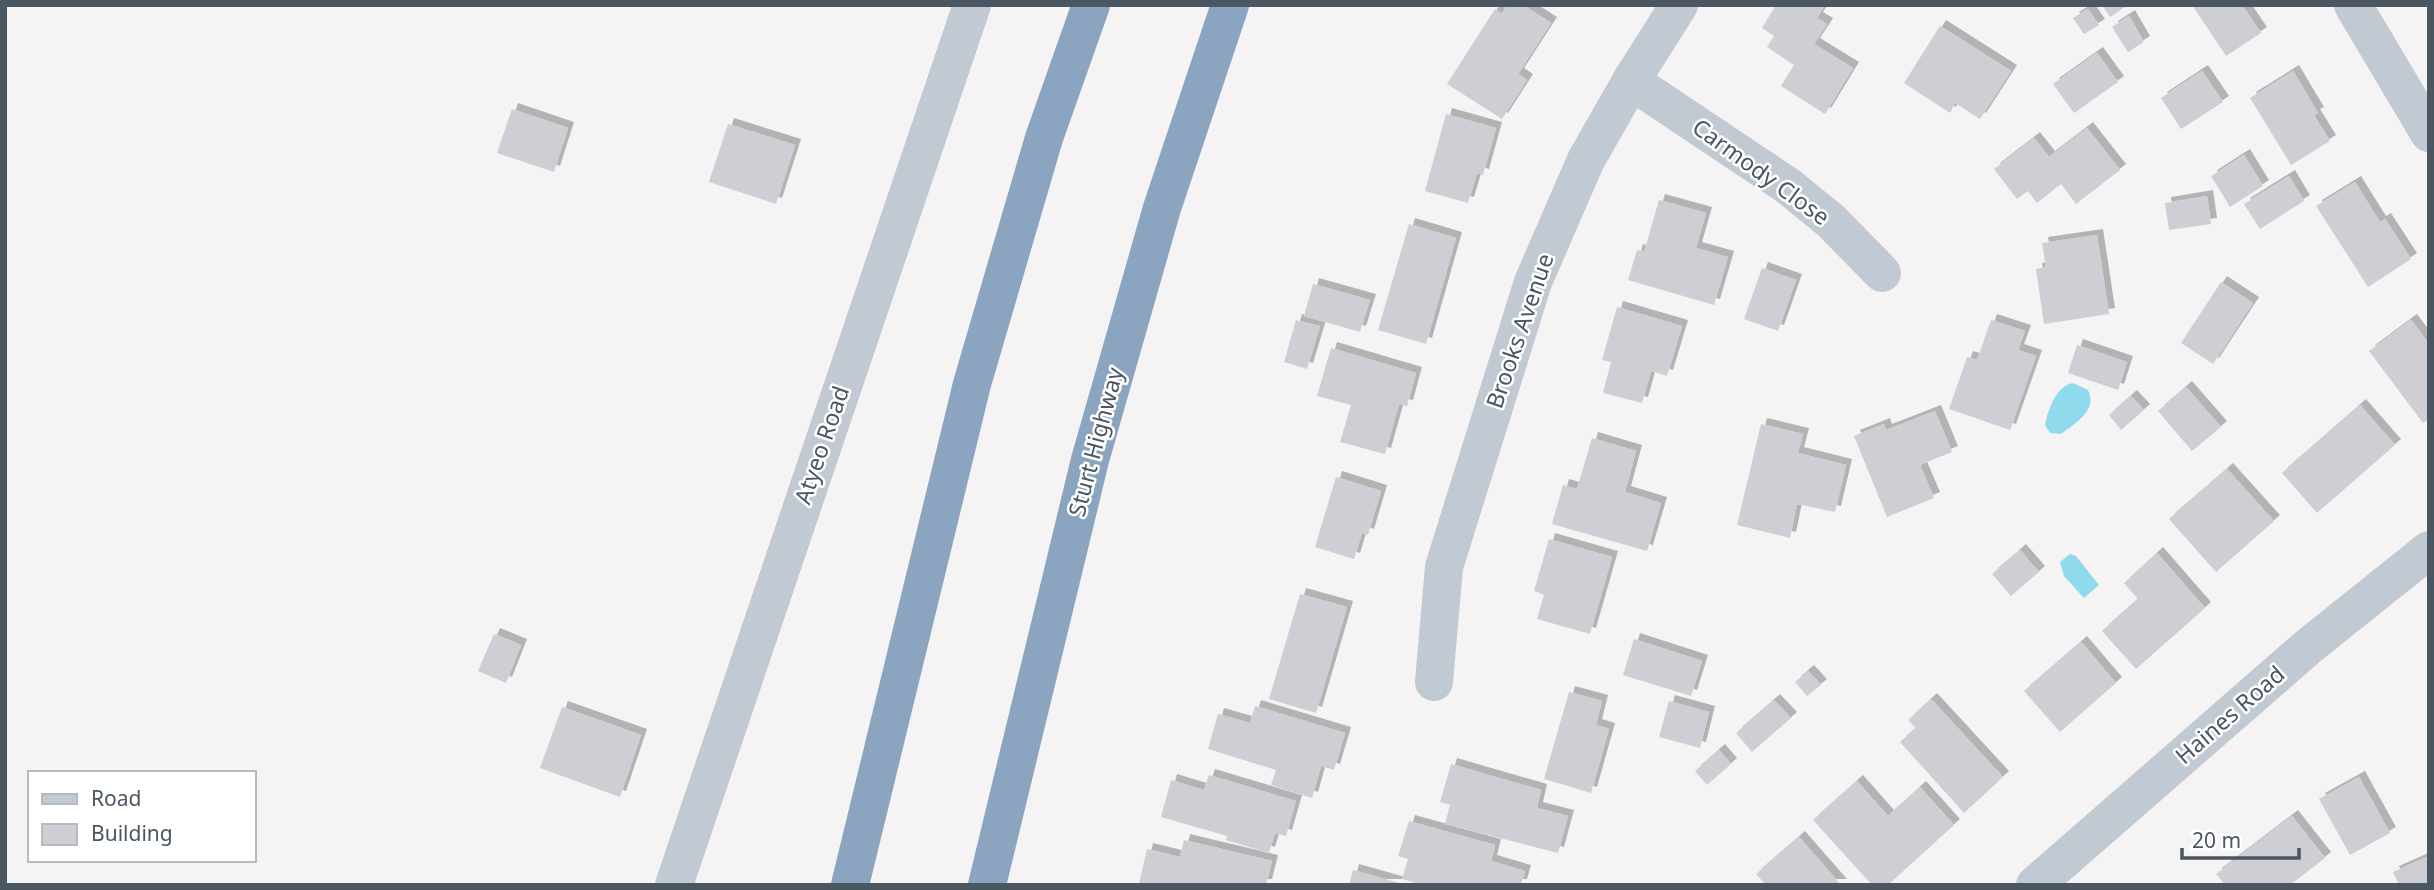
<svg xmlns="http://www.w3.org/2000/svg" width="2434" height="890" font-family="'Noto Sans',sans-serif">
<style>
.water{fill:#90daee}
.building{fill:#cdcfd5;filter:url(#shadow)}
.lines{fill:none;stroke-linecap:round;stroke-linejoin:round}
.minor{stroke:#c1cad2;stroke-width:38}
.highway{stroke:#8ba5c1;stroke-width:38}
.labels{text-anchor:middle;stroke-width:5;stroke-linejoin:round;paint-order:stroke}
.street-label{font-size:23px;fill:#4a5661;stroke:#fff}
</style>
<defs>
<filter id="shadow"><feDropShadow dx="6" dy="-6" stdDeviation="0" flood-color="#0004"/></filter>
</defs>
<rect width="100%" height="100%" fill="#f5f3f3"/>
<g class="water">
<path d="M 2073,383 L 2088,390 C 2098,411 2075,423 2061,434 L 2050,433 L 2045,425 C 2048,410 2056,386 2073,383 Z"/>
<path d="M 2070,554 L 2076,556 L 2099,585 L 2084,598 L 2064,576 L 2060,562 Z"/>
</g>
<g class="building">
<path d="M 1507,5 L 1523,5 L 1551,23 L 1518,74 L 1527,80 L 1502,119 L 1447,84 L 1495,9 L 1502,14 Z"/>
<path d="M 1776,5 L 1825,5 L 1817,18 L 1827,24 L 1814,44 L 1853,68 L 1825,114 L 1781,86 L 1794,65 L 1767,47 L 1774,36 L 1762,28 Z"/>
<path d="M 2102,5 L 2128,5 L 2110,17 Z"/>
<path d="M 2192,5 L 2242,5 L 2261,33 L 2226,56 Z"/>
<path d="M 2088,9 L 2099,25 L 2084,34 L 2073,18 Z"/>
<path d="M 2129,16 L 2144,42 L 2128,52 L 2112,27 Z"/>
<path d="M 1940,26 L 2011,71 L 1980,119 L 1955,103 L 1950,113 L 1904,83 Z"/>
<path d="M 2097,53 L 2118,82 L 2074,113 L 2053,84 Z"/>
<path d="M 2202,71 L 2223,102 L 2181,129 L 2161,98 Z"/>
<path d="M 2293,71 L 2318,113 L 2314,115 L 2330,141 L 2291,165 L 2250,98 Z"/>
<path d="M 512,109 L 568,128 L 554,172 L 497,153 Z"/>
<path d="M 1446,114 L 1496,128 L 1483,175 L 1477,173 L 1468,203 L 1425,191 Z"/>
<path d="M 728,124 L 795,145 L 776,204 L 709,182 Z"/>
<path d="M 2087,128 L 2120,170 L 2076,204 L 2061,184 L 2037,203 L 2028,191 L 2017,199 L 1994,169 L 2034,138 L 2049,157 Z"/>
<path d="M 2244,155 L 2263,186 L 2230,207 L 2211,176 Z"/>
<path d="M 2289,176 L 2304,201 L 2260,229 L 2244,204 Z"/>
<path d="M 2355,182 L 2380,222 L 2385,219 L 2411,259 L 2368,287 L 2316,206 Z"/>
<path d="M 2207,196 L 2211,224 L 2169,230 L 2165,203 Z"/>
<path d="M 1659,200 L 1706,213 L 1696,248 L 1728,257 L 1714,305 L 1628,280 L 1637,250 L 1644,252 Z"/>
<path d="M 1409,224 L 1456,238 L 1426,344 L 1378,330 Z"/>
<path d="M 2097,235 L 2109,314 L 2044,324 L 2036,269 L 2046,267 L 2042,243 Z"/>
<path d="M 1762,268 L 1796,280 L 1778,331 L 1744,319 Z"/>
<path d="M 2221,282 L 2253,303 L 2213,364 L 2181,343 Z"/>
<path d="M 1313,284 L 1370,300 L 1360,332 L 1304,316 Z"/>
<path d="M 1617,307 L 1682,326 L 1667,376 L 1651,371 L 1642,403 L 1603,393 L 1611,362 L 1602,360 Z"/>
<path d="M 1296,320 L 1320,326 L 1307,369 L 1284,362 Z"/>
<path d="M 1991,320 L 2025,331 L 2018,350 L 2036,356 L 2010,430 L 1949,409 L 1967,357 L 1977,360 Z"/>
<path d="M 2411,320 L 2429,344 L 2429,419 L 2423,423 L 2369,351 Z"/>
<path d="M 2077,345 L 2127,362 L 2118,390 L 2068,373 Z"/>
<path d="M 1331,348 L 1416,373 L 1407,406 L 1399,404 L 1385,454 L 1340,442 L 1351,405 L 1317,396 Z"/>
<path d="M 2186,387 L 2221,427 L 2192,451 L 2158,411 Z"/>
<path d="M 2131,396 L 2144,410 L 2121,430 L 2109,415 Z"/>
<path d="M 2360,405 L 2395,445 L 2317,513 L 2282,473 Z"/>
<path d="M 1935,411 L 1952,452 L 1920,465 L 1934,498 L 1887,517 L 1854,436 L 1884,424 L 1886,430 Z"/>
<path d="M 1761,424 L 1803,434 L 1798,453 L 1846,465 L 1835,512 L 1797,504 L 1790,538 L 1737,525 Z"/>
<path d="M 1592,438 L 1636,451 L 1625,492 L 1661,503 L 1647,551 L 1552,524 L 1563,485 L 1577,489 Z"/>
<path d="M 2227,469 L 2274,521 L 2216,572 L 2169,519 Z"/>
<path d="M 1336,477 L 1381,491 L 1368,535 L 1362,533 L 1354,559 L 1315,547 Z"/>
<path d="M 1549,539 L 1612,557 L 1590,634 L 1537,619 L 1544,595 L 1534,591 Z"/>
<path d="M 2020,550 L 2039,572 L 2011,596 L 1992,574 Z"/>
<path d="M 2157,553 L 2205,608 L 2136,669 L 2102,631 L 2138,599 L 2124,583 Z"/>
<path d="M 1300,594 L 1347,607 L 1316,713 L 1269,699 Z"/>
<path d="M 494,634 L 521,645 L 506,683 L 478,671 Z"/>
<path d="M 1634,639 L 1702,661 L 1691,696 L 1623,675 Z"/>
<path d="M 2081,642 L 2116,683 L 2060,732 L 2024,691 Z"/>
<path d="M 1808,671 L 1821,685 L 1807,696 L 1795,682 Z"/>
<path d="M 1569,692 L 1602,701 L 1596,725 L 1609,729 L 1591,793 L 1544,779 Z"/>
<path d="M 1931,699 L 2003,777 L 1964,813 L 1900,742 L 1916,728 L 1908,720 Z"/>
<path d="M 1774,700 L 1791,718 L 1752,752 L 1736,733 Z"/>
<path d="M 1669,701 L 1709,712 L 1700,748 L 1659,737 Z"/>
<path d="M 1255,706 L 1345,733 L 1334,770 L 1321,766 L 1312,798 L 1271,785 L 1276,770 L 1208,749 L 1218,714 L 1250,723 Z"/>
<path d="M 562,707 L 641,735 L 620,797 L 540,768 Z"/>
<path d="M 1719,750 L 1731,764 L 1707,785 L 1695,771 Z"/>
<path d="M 1451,764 L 1541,790 L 1537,808 L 1568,816 L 1558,853 L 1445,824 L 1450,805 L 1440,802 Z"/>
<path d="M 1209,775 L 1296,801 L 1286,836 L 1275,833 L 1269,853 L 1226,840 L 1227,836 L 1161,817 L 1171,780 L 1204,790 Z"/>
<path d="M 2359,777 L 2390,833 L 2350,855 L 2319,799 Z"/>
<path d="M 1857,781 L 1888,816 L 1920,787 L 1954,825 L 1888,885 L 1872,885 L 1813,820 Z"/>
<path d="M 2292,816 L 2325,858 L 2290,885 L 2225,885 L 2216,874 Z"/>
<path d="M 1409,821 L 1495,845 L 1491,861 L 1525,871 L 1521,885 L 1423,885 L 1402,879 L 1408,859 L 1398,856 Z"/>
<path d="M 1799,837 L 1841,885 L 1766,885 L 1756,874 Z"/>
<path d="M 1184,840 L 1272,861 L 1266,885 L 1139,883 L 1147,849 L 1180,857 Z"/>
<path d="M 2429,856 L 2429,885 L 2399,885 L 2393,872 Z"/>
<path d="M 1353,870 L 1403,884 L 1403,885 L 1349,885 Z"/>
</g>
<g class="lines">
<g class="minor">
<path d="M 2353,5 L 2429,133"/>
<path d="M 1631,81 L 1788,186 L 1831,221 L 1882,273"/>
<path d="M 1434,682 L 1444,567 L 1533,282 L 1586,160 L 1631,81 L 1679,5"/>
<path d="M 674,885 L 972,5"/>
<path d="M 2035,885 L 2309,646 L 2429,550"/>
</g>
<g class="highway">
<path d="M 850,885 L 972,384 L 1044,138 L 1091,5"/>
<path d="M 987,885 L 1090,460 L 1162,208 L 1230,5"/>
</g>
</g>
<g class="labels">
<g class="street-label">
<text transform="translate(1761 172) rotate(36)" y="8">Carmody Close</text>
<text transform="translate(1520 331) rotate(-71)" y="8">Brooks Avenue</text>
<text transform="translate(1096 442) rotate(-75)" y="8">Sturt Highway</text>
<text transform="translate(822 445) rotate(-71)" y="8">Atyeo Road</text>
<text transform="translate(2230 715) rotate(-41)" y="8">Haines Road</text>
</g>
</g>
<rect width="2434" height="890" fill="none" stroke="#4a5661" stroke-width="14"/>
<rect x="28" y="771" width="228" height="91" fill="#ffffff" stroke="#b7bbc0" stroke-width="2"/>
<rect x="42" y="794" width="35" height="10" fill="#c1cad2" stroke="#b7bbc0" stroke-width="2"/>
<text x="91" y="806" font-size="21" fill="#4a5661">Road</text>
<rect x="42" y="824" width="35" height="21" fill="#cdcfd5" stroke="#b7bbc0" stroke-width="2"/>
<text x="91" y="841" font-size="21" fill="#4a5661">Building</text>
<path d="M2182 848v10h117v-10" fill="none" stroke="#4a5661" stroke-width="3.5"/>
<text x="2192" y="848" font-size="21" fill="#4a5661" stroke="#ffffff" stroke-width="5" paint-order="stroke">20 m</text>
</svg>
